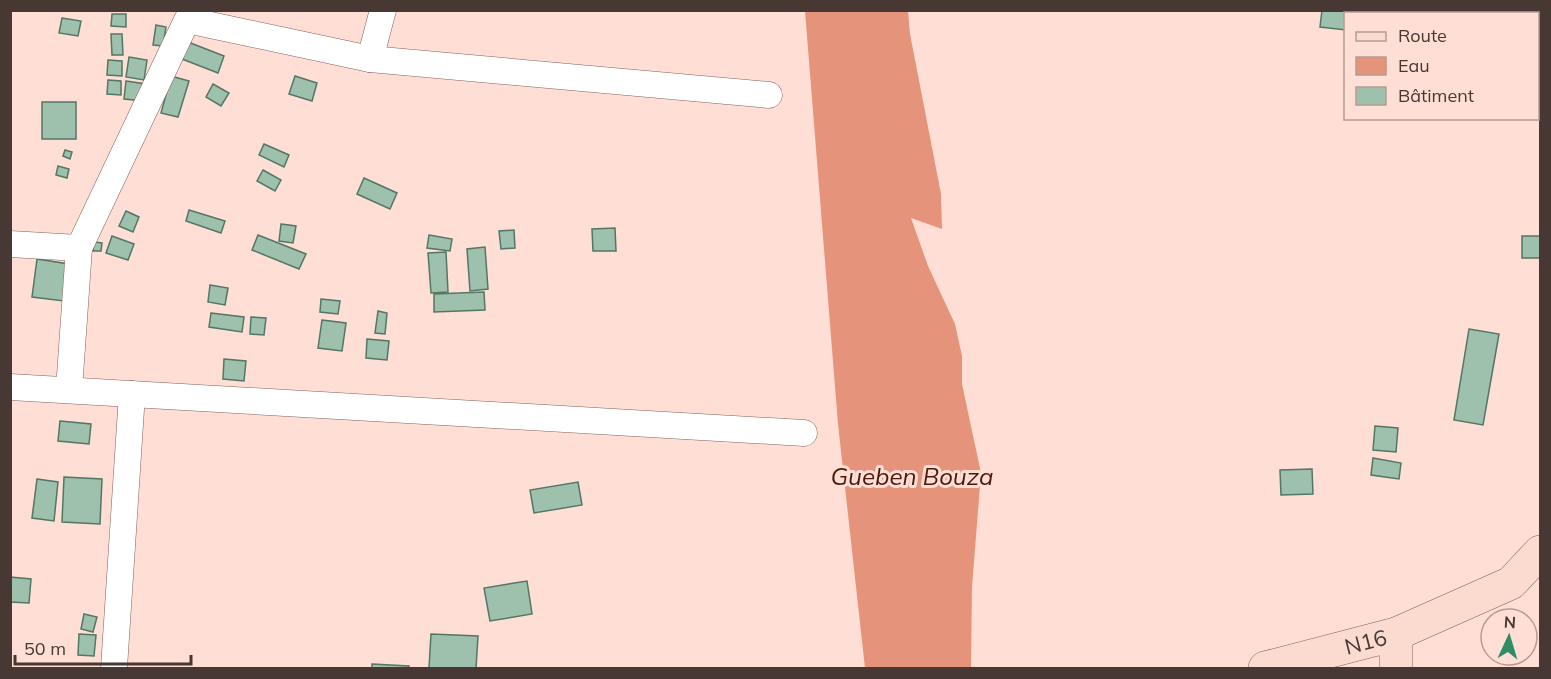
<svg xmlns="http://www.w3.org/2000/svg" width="1551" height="679" font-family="Mulish,sans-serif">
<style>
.water{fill:#e6937b}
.building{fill:#9dc1ad;stroke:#547664;stroke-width:1.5}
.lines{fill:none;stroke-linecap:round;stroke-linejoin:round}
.street-casing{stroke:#846258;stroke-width:27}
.secondary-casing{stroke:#846258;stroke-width:34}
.street{stroke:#fff;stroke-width:26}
.secondary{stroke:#fbdad0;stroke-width:33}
.labels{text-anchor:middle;stroke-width:6;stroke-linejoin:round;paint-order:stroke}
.street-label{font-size:22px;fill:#473833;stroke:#ffded5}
.water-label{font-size:24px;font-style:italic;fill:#4b1809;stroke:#ffded5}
</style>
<rect width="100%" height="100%" fill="#ffded5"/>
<path class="water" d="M 805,11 L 908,11 L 910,34 L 941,194 L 942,229 L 911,218 L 928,266 L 955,324 L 962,356 L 962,384 L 981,473 L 972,587 L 971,668 L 865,668 L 838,424 Z"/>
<g class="building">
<path d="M 1322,10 L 1352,10 L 1352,14 L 1346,14 L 1346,30 L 1320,27 Z"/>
<path d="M 112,14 L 126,14 L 126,27 L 111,26 Z"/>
<path d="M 62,18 L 81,21 L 78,36 L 59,33 Z"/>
<path d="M 1538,21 L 1540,51 L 1540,58 L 1538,59 Z"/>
<path d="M 156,25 L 166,27 L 163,46 L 153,45 Z"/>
<path d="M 111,34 L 122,34 L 123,55 L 112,55 Z"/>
<path d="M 188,42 L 224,56 L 218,73 L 182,59 Z"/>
<path d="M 129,57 L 147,60 L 144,80 L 126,77 Z"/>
<path d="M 108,60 L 122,61 L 122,76 L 107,75 Z"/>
<path d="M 171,76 L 189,81 L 178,117 L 161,113 Z"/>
<path d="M 295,76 L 317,83 L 312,101 L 289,94 Z"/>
<path d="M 108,80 L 121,81 L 121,95 L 107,94 Z"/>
<path d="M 126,81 L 146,84 L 144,101 L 124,99 Z"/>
<path d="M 213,84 L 229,93 L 221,106 L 206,97 Z"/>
<rect x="42" y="102" width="34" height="37"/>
<path d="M 264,144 L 289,155 L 284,167 L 259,155 Z"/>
<path d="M 65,150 L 72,152 L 70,159 L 63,156 Z"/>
<path d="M 58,166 L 69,169 L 67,178 L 56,175 Z"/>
<path d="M 263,170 L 281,180 L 275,191 L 257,181 Z"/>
<path d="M 364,178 L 397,193 L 390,209 L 357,194 Z"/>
<path d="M 189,210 L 225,221 L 221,233 L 186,221 Z"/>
<path d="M 126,211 L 139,217 L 133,232 L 119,226 Z"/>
<path d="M 281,224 L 296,226 L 293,243 L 279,241 Z"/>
<path d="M 615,228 L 616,251 L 593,251 L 592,229 Z"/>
<path d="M 514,230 L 515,248 L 501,249 L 499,231 Z"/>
<path d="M 258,235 L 306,254 L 299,269 L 252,250 Z"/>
<path d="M 429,235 L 452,239 L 450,251 L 427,248 Z"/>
<path d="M 112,236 L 134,244 L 128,260 L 106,253 Z"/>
<rect x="1522" y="236" width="18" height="22"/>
<path d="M 94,242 L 102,243 L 101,251 L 93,251 Z"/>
<path d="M 485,247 L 488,289 L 470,291 L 467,249 Z"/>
<path d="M 446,252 L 448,292 L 431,293 L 428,253 Z"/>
<path d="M 37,259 L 69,264 L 64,301 L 32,297 Z"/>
<path d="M 210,285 L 228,288 L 225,305 L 208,302 Z"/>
<path d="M 484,292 L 485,310 L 434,312 L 434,294 Z"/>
<path d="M 321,299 L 340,301 L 338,314 L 320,312 Z"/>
<path d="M 378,311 L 387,313 L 385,334 L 375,333 Z"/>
<path d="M 211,313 L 244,317 L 242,332 L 209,327 Z"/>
<path d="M 251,317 L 266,318 L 264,335 L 250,334 Z"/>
<path d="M 322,320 L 346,323 L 342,351 L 318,348 Z"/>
<path d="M 1469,329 L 1499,334 L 1483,425 L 1454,420 Z"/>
<path d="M 367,339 L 389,341 L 387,360 L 366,358 Z"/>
<path d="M 224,359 L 246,361 L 244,381 L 223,379 Z"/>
<path d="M 60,421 L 91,424 L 89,444 L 58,441 Z"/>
<path d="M 1375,426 L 1398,428 L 1396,452 L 1373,450 Z"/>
<path d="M 1373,458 L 1401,463 L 1399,479 L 1371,475 Z"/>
<path d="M 1312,469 L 1313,494 L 1281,495 L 1280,470 Z"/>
<path d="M 64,477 L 102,479 L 100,524 L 62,522 Z"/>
<path d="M 37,479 L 58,482 L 54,521 L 32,518 Z"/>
<path d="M 578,482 L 582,505 L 534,513 L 530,490 Z"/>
<path d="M 10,577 L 31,579 L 29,603 L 10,602 Z"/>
<path d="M 527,581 L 532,614 L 490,621 L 484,588 Z"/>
<path d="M 84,614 L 97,617 L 93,632 L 81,629 Z"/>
<path d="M 79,634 L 96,635 L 94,656 L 78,655 Z"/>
<path d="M 431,634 L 478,636 L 476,668 L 429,668 Z"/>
<path d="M 372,664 L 409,666 L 409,668 L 372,668 Z"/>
</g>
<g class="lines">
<defs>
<g id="street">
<path d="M 370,59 L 769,95"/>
<path d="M 10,244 L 79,248"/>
<path d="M 10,387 L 804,433"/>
<path d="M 69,390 L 79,248 L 187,20 L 370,59 L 383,10"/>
<path d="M 114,668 L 132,394"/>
</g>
<g id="secondary">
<path d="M 1396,634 L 1511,583 L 1540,552"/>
<path id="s1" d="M 1265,668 L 1396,634 L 1396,668"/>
</g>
</defs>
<use href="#street" class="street-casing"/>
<use href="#secondary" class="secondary-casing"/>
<use href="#street" class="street"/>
<use href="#secondary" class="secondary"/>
</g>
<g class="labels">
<g class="street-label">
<text dy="8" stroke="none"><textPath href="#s1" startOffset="104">N16</textPath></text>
</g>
<g class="water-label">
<text x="912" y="485">Gueben Bouza</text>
</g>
</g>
<rect width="1551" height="679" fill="none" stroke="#473833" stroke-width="24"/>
<rect x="1344" y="12" width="195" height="108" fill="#ffded5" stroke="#b59c94" stroke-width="1.5"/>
<rect x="1356" y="32" width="30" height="9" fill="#fbdad0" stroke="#b59c94" stroke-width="1.5"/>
<text x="1398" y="42" font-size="18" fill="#473833">Route</text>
<rect x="1356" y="57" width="30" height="18" fill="#e6937b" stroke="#b59c94" stroke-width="1.5"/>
<text x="1398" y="72" font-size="18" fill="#473833">Eau</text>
<rect x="1356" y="87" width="30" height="18" fill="#9dc1ad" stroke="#b59c94" stroke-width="1.5"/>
<text x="1398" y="102" font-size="18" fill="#473833">Bâtiment</text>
<g transform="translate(1509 637) rotate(4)"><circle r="28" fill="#ffded5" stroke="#b59c94" stroke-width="1.5"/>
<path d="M0-4.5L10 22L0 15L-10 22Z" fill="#2f8d65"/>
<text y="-9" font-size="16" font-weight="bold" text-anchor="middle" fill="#473833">N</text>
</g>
<path d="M15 655v9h176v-9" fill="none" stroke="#473833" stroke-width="3"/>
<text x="24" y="655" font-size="18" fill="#473833" stroke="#ffded5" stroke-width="4.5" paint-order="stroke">50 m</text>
</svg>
